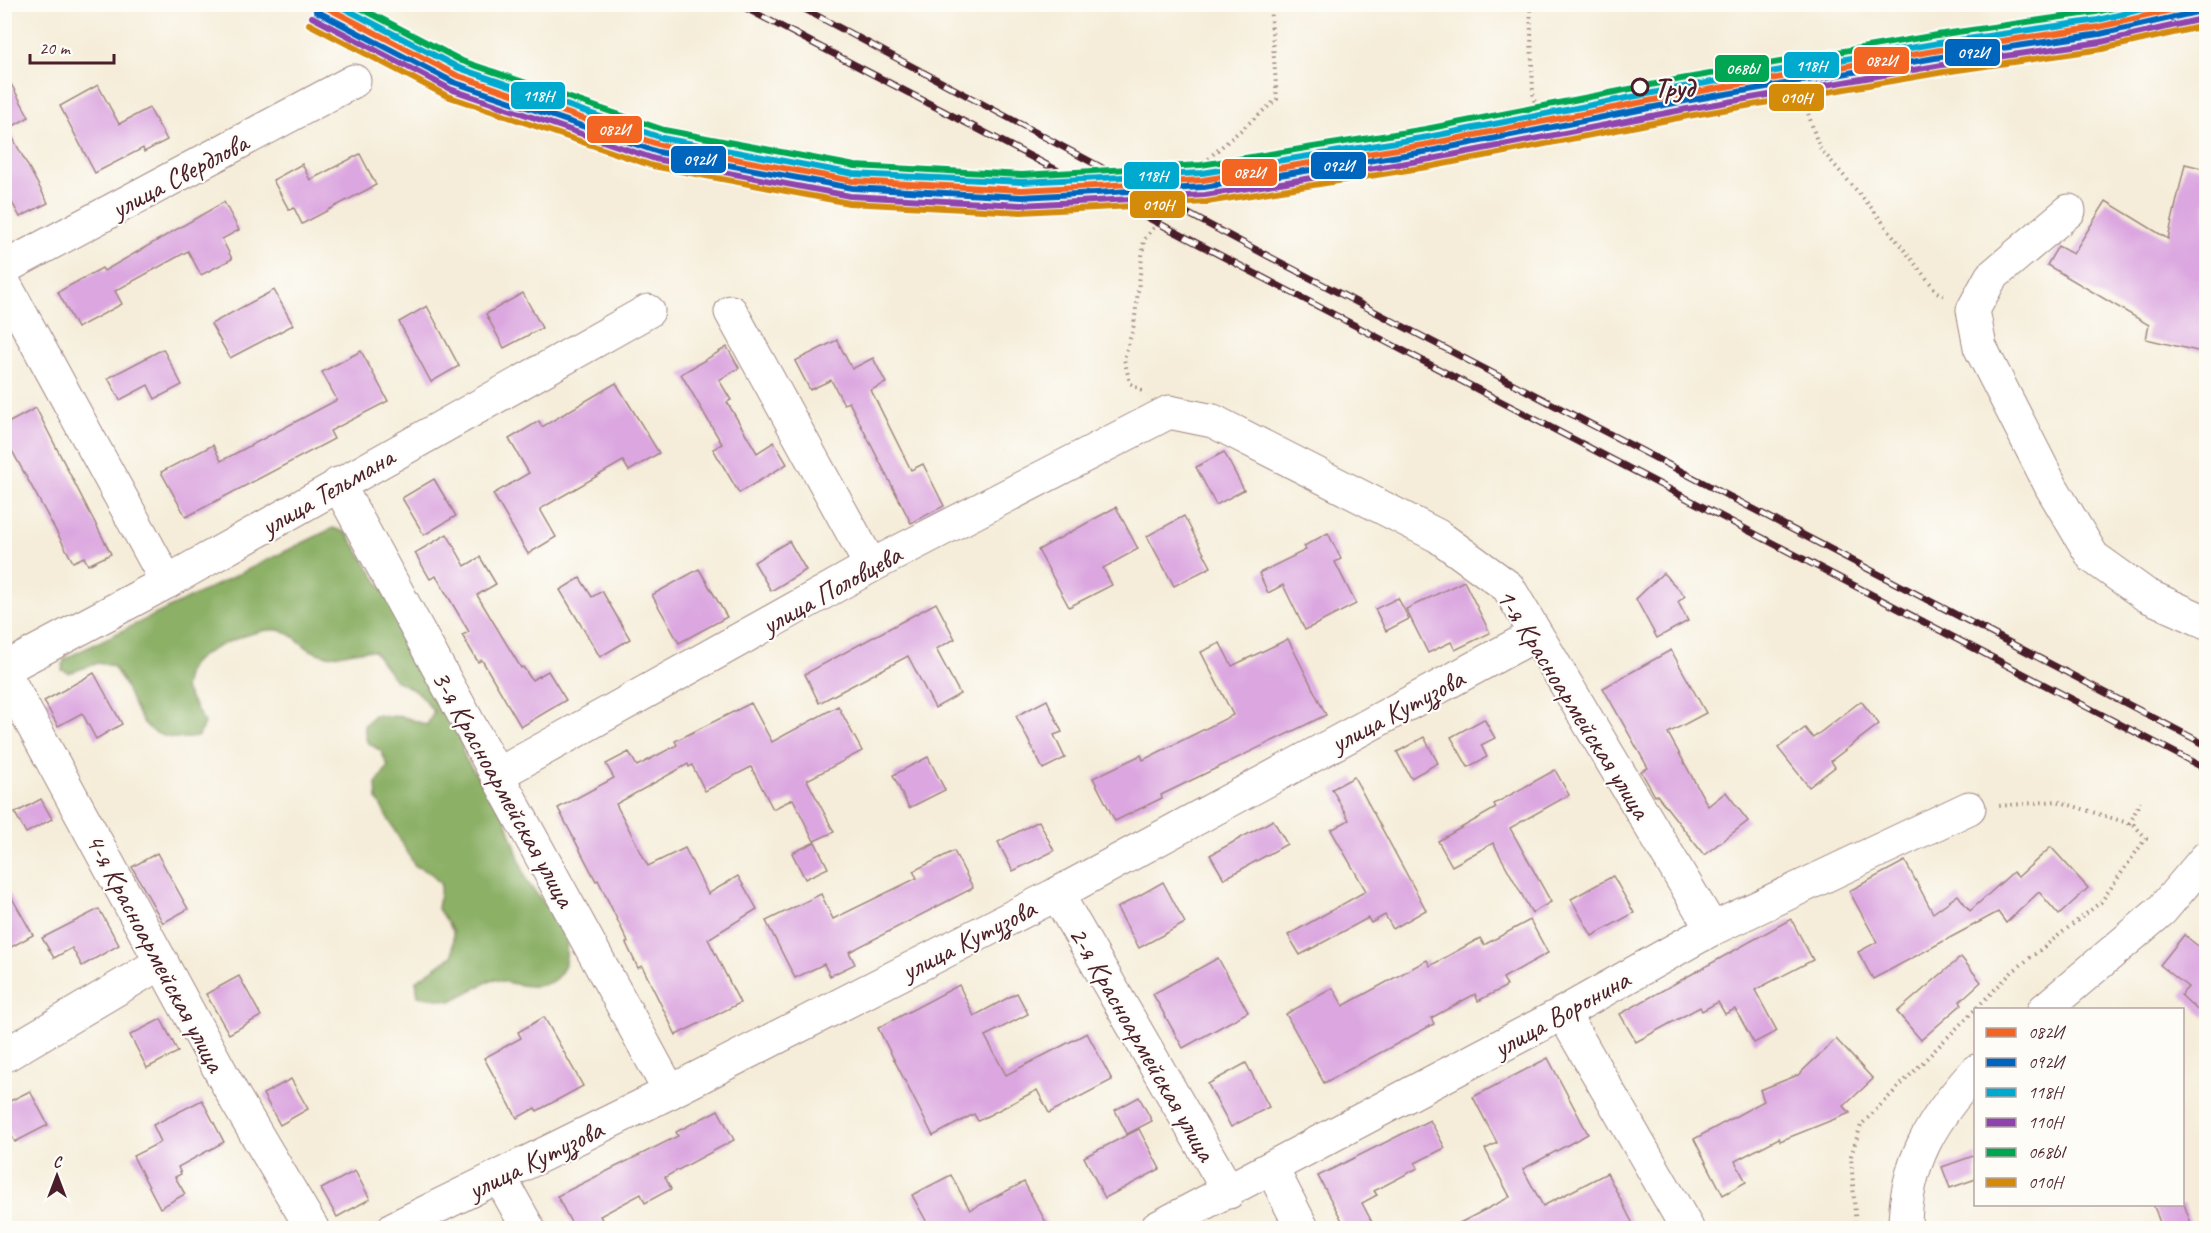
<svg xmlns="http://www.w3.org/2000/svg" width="2211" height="1233" font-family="Caveat,sans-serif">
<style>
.forest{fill:#8cb066;stroke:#6b6848;stroke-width:1.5}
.building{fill:#dca7e0}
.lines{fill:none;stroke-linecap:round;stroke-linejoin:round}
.minor-casing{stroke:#a08682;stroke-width:35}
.major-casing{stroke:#a08682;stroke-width:35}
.path{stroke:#a08682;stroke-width:4;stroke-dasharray:1.5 4.5;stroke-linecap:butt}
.minor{stroke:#fff;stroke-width:33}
.major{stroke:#fff;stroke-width:33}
.rail-casing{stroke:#4a1f2b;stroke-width:7}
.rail{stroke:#fdfcf7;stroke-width:4.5;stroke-dasharray:14;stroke-linecap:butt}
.rail-1-casing{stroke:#fdfcf7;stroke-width:10}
.rail-2-casing{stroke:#fdfcf7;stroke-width:10}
.rail-3-casing{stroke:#fdfcf7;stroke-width:10}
.rail-4-casing{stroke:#fdfcf7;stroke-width:10}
.rail-5-casing{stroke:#fdfcf7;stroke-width:10}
.rail-6-casing{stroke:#fdfcf7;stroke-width:10}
.rail-1{stroke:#f26522;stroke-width:6}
.rail-2{stroke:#0065bd;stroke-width:6}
.rail-3{stroke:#00a9ce;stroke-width:6}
.rail-4{stroke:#8e44ad;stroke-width:6}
.rail-5{stroke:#00a651;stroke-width:6}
.rail-6{stroke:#d48b09;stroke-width:6}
.stop-dot{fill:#fdfcf7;stroke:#4a1f2b;stroke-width:3}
.labels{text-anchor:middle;stroke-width:4.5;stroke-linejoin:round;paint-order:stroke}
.stop-label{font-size:28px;font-weight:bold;fill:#4a1f2b;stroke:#fdfcf7;text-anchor:start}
.street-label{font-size:28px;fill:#4a1f2b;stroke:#fdfcf7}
.line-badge{stroke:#fdfcf7;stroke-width:2}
.badge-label{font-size:16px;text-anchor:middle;font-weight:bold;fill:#fff}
</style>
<rect width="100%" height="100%" fill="#fdfcf7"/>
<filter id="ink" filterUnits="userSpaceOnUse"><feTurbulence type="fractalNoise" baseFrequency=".0167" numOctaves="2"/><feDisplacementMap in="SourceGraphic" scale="12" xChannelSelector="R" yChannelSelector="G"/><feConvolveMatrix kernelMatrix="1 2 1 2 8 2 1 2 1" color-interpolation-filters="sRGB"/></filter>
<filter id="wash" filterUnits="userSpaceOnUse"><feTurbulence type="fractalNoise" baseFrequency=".008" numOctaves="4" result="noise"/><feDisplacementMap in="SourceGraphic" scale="24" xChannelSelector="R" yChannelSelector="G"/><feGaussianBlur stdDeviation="1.35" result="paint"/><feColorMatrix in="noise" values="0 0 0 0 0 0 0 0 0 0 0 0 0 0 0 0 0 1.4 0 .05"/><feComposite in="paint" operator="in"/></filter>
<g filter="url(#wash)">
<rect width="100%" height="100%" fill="#f5edd9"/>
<path class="forest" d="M 333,528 L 347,533 L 465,720 L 462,750 L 466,760 L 505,817 L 527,882 L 567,931 C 566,941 568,960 563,969 C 549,996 516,984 493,979 L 451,1001 L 418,996 L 416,981 L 453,955 L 453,931 L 438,909 L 441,885 L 431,873 L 415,866 L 377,799 L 376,784 L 388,766 L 381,751 L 367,742 L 364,726 L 374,715 L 404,717 L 427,725 L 434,712 L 418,692 L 395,680 L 374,651 C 353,648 344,658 325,655 C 303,652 299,634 278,630 C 258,627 202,650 191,666 C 186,672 186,681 184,688 L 204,722 L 199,736 C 191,739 184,738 176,738 C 145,736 138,716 127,690 C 124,682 118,674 113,666 L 98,663 L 69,673 L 62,670 L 64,659 Z"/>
<g id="blocks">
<g class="building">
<path d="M 4,71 L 29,117 L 8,129 L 48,203 L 20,217 L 4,188 Z"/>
<path d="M 98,85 L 119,124 L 149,108 L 167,140 L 144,152 L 143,148 L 95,173 L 60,106 Z"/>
<path d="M 360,154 L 376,185 L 302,224 L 294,208 L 289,210 L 273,180 L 302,164 L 310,180 Z"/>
<path d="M 2185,164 L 2206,169 L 2206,353 L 2146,339 L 2149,325 L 2047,265 L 2058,246 L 2073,254 L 2106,201 L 2168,239 Z"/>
<path d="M 224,202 L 239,230 L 222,239 L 232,259 L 201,275 L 188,251 L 115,291 L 122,304 L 77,328 L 58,292 L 102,268 L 104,271 Z"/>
<path d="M 274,290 L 293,325 L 230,358 L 211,324 Z"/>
<path d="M 523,293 L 542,328 L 504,348 L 486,314 Z"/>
<path d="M 427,306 L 459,366 L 431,382 L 399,322 Z"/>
<path d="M 837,340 L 852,369 L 873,358 L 886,383 L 871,390 L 911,470 L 923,464 L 944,506 L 911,523 L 849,402 L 844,404 L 831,380 L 810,390 L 795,361 Z"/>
<path d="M 727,347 L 739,368 L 719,380 L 731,400 L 727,402 L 757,453 L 774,442 L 787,464 L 739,493 L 713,449 L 722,444 L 681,374 Z"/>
<path d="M 163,349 L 182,385 L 155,399 L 148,385 L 120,400 L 108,378 Z"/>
<path d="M 361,351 L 388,401 L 330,431 L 334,439 L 186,517 L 161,472 L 213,445 L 221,461 L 337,400 L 322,372 Z"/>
<path d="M 616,383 L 659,453 L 629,471 L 623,461 L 540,509 L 556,537 L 528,554 L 493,494 L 529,473 L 509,439 L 539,421 L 542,427 Z"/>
<path d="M 36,408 L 111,554 L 88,565 L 84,557 L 73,562 L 4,436 L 4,425 Z"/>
<path d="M 1224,452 L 1244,490 L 1216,505 L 1196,467 Z"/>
<path d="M 434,479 L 456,516 L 424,535 L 402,498 Z"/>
<path d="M 1116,507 L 1138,549 L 1103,568 L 1112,585 L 1069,607 L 1038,550 Z"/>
<path d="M 1184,516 L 1211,567 L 1174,586 L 1147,536 Z"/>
<path d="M 1328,533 L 1341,559 L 1335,562 L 1356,604 L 1305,630 L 1283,585 L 1268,593 L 1259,573 L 1306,550 L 1304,546 Z"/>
<path d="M 447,534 L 465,566 L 480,557 L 496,584 L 477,595 L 521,668 L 523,667 L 532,680 L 548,671 L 566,700 L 521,727 L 482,660 L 478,662 L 462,635 L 469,632 L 436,576 L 430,579 L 415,553 Z"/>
<path d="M 789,541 L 806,570 L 771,591 L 754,562 Z"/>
<path d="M 699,569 L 727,617 L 679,643 L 652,595 Z"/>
<path d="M 1663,573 L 1685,596 L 1678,602 L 1688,621 L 1657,638 L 1636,599 Z"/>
<path d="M 580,578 L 592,597 L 602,591 L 630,639 L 600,657 L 560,590 Z"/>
<path d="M 1464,581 L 1490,633 L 1455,650 L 1451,642 L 1428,653 L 1406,609 Z"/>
<path d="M 1398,598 L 1409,619 L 1386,631 L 1375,609 Z"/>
<path d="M 936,603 L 955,639 L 936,649 L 960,694 L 935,708 L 908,656 L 819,703 L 805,674 Z"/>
<path d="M 1288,639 L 1326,715 L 1161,795 L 1162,798 L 1115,821 L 1093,778 L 1141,755 L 1143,760 L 1233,715 L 1201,652 L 1220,643 L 1232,666 Z"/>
<path d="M 1671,650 L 1706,713 L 1668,733 L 1708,806 L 1726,792 L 1748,821 L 1704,855 L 1657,795 L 1655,796 L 1641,771 L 1648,768 L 1603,688 Z"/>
<path d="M 94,673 L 122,724 L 96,739 L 82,713 L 58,726 L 44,701 Z"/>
<path d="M 1047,700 L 1062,732 L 1054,735 L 1065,758 L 1043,769 L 1016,716 Z"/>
<path d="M 1861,701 L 1879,724 L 1831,761 L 1835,767 L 1809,787 L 1778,748 L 1805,728 L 1813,738 Z"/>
<path d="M 751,703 L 772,742 L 838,706 L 862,751 L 807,780 L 834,832 L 814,841 L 793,799 L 773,809 L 751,767 L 705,791 L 692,765 L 689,767 L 688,764 L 616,804 L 648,866 L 685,848 L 708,894 L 738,876 L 757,909 L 708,939 L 740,1003 L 676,1035 L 642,966 L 638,968 L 626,943 L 628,942 L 598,880 L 596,881 L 558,808 L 614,778 L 606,764 L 629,752 L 637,766 L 677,745 L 675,741 Z"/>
<path d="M 1484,719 L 1495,738 L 1481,745 L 1487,757 L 1468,767 L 1451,737 Z"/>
<path d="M 1424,737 L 1438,763 L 1411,778 L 1397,752 Z"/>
<path d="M 928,757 L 945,790 L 909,808 L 893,775 Z"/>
<path d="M 1555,770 L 1569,795 L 1510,828 L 1551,902 L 1532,913 L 1493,843 L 1452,866 L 1438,841 L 1496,808 L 1494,804 Z"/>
<path d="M 1354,777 L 1426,910 L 1393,929 L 1385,915 L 1371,923 L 1368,918 L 1300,955 L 1288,935 L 1366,891 L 1331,830 L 1349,820 L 1332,789 Z"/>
<path d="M 41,799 L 52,819 L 26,833 L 15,813 Z"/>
<path d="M 1273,820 L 1287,844 L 1224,879 L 1210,855 Z"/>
<path d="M 1039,821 L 1054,851 L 1013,871 L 998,842 Z"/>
<path d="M 815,842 L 828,868 L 805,879 L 792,853 Z"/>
<path d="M 2051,847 L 2088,888 L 2059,915 L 2039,892 L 2006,923 L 1998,912 L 1873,979 L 1858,952 L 1877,942 L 1849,891 L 1905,861 L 1933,913 L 1958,895 L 1970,911 L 2013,872 L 2018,877 Z"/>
<path d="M 954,851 L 973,888 L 849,952 L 855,964 L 830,976 L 824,964 L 795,978 L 766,921 L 821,894 L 833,919 L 917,878 L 913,871 Z"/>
<path d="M 157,853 L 188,909 L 163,923 L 132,867 Z"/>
<path d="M 1613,876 L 1634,913 L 1592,936 L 1571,899 Z"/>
<path d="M 1163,882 L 1185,923 L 1139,948 L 1117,908 Z"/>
<path d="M 4,884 L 33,935 L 4,951 Z"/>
<path d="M 99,909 L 119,945 L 82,966 L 72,948 L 54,958 L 42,938 Z"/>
<path d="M 1791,919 L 1813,960 L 1755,990 L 1777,1031 L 1754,1043 L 1735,1009 L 1725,1014 L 1718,1002 L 1702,1011 L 1700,1007 L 1636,1042 L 1620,1014 Z"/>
<path d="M 1530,920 L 1548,953 L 1503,978 L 1507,986 L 1478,1001 L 1475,994 L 1431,1018 L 1434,1024 L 1324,1083 L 1286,1014 L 1333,988 L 1343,1006 L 1427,960 L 1430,966 L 1480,938 L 1484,945 Z"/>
<path d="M 2184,935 L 2206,952 L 2206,1018 L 2181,995 L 2188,987 L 2160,965 Z"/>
<path d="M 1961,957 L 1981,982 L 1960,1001 L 1962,1004 L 1921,1040 L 1897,1012 Z"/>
<path d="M 1218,958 L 1248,1012 L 1183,1048 L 1153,994 Z"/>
<path d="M 239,976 L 261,1016 L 229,1034 L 206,994 Z"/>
<path d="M 959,985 L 974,1016 L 1017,993 L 1028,1014 L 985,1036 L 1006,1075 L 1087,1033 L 1112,1080 L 1049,1113 L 1037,1090 L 978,1121 L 974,1114 L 933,1136 L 878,1028 Z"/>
<path d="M 544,1017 L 583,1086 L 537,1111 L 535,1108 L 517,1118 L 484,1058 L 521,1038 L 518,1032 Z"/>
<path d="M 161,1019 L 178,1052 L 147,1068 L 130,1035 Z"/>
<path d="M 1836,1039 L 1873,1079 L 1844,1106 L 1850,1113 L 1780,1141 L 1779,1138 L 1735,1161 L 1746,1182 L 1723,1195 L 1694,1139 L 1764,1101 L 1760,1090 L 1798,1075 Z"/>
<path d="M 1548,1058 L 1588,1134 L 1523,1169 L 1543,1206 L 1607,1173 L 1635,1228 L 1450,1228 L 1510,1197 L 1485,1149 L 1497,1143 L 1473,1097 Z"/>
<path d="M 1246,1063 L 1269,1107 L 1231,1127 L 1208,1084 Z"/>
<path d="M 291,1079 L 308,1109 L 280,1125 L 263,1094 Z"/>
<path d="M 30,1091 L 48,1125 L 15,1142 L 4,1122 L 4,1104 Z"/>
<path d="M 1139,1097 L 1152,1121 L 1127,1134 L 1115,1110 Z"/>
<path d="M 202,1100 L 224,1142 L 178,1167 L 181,1174 L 175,1177 L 185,1194 L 160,1208 L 133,1156 L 161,1142 L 153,1125 Z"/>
<path d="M 718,1110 L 734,1140 L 665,1177 L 671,1189 L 645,1203 L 641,1194 L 600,1216 L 607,1228 L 574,1228 L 557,1196 L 678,1136 L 676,1132 Z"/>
<path d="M 1430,1120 L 1445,1148 L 1415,1163 L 1418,1168 L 1374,1191 L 1377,1195 L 1362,1203 L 1375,1228 L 1346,1228 L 1318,1176 Z"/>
<path d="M 1139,1129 L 1160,1169 L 1105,1198 L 1084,1157 Z"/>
<path d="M 1976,1155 L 1976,1179 L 1950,1188 L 1942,1167 Z"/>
<path d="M 355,1171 L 370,1199 L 337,1217 L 321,1189 Z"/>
<path d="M 951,1175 L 970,1210 L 1024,1182 L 1049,1228 L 930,1228 L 912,1195 Z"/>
<path d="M 2153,1204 L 2184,1204 L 2191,1224 L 2177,1228 L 2162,1228 Z"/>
</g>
</g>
</g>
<g filter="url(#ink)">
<use href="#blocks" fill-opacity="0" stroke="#a08682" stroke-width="1.5"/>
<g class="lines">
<defs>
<g id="minor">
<path d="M 2069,211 L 1991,277 L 1973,310 L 1980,347 L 2052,488 L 2093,557 L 2146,595 L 2206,622"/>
<path d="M 4,268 L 354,81"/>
<path d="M 4,283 L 167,582"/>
<path d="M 731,312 L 871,566"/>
<path d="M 338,484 L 670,1092"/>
<path d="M 4,669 L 167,582 L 648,311"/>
<path d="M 4,672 L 236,1100 L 312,1228"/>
<path d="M 497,775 L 871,566 L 1169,412 L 1213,421 L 1438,536 L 1508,587 L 1712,929"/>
<path d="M 1057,894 L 1229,1192"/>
<path d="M 1563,1013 L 1687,1228"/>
<path d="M 4,1056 L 162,962"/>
<path d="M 1272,1169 L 1302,1228"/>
<path d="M 499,1176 L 528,1228"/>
<path d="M 394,1228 L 670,1092 L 1057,894 L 1535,635"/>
<path d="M 1157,1228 L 1563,1013 L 1712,929 L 1969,808"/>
</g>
<g id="major">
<path d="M 2044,1010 L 2161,911 L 2206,858"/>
<path d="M 1905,1228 C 1905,1163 1933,1118 1976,1071"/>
</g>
</defs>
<use href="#minor" class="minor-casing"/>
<use href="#major" class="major-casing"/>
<g class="path">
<path d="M 1530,4 L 1533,92 L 1540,139"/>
<path d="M 2048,45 L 2206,11"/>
<path d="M 1805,90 L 1808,113 L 1819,147 L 1870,206 L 1937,292 L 1947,297"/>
<path d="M 1334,177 L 2036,47"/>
<path d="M 1142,391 L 1130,383 L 1124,359 L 1134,325 L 1144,240 L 1212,155 L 1277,99 L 1270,4"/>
<path d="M 2203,690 L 2206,677"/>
<path d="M 2130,824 L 2140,801"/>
<path d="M 1856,1228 L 1851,1156 L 1861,1125 L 2012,972 L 2101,902 L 2146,838 L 2134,825 L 2057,801 L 1999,806"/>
</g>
<use href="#minor" class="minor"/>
<use href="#major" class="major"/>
<defs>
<g id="rail">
<path d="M 738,4 L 2206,769"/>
<path d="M 795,4 L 1247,245 L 2206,745"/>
</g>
</defs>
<use href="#rail" class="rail-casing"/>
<use href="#rail" class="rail"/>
<defs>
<path id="rail-1" d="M 320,4 L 456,75 L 660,145 L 853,181 L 1022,190 L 1203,180 L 1429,144 L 1684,94 L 1940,50 L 2099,27 L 2197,4"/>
<path id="rail-2" d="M 316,11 L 453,82 L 658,152 L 852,188 L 1022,197 L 1204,187 L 1430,151 L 1685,101 L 1941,57 L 2100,34 L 2201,11"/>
<path id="rail-3" d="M 336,4 L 459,68 L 662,138 L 854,174 L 1022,182 L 1202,173 L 1428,137 L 1683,87 L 1939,43 L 2098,20 L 2163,4"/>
<path id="rail-4" d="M 312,17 L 450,89 L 655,159 L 850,196 L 1021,205 L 1205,195 L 1431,159 L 1687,109 L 1942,65 L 2101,42 L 2202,19"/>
<path id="rail-5" d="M 353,4 L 462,61 L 664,130 L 855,166 L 1022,175 L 1201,165 L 1426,129 L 1681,79 L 1937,35 L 2096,12 L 2130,4"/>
<path id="rail-6" d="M 309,24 L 447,96 L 653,166 L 849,203 L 1021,212 L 1207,202 L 1433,166 L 1688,116 L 1944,72 L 2102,49 L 2204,26"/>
</defs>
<use href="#rail-1" class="rail-1-casing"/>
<use href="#rail-2" class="rail-2-casing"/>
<use href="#rail-3" class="rail-3-casing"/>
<use href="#rail-4" class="rail-4-casing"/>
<use href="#rail-5" class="rail-5-casing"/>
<use href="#rail-6" class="rail-6-casing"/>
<use href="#rail-1" class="rail-1"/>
<use href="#rail-2" class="rail-2"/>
<use href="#rail-3" class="rail-3"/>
<use href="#rail-4" class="rail-4"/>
<use href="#rail-5" class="rail-5"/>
<use href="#rail-6" class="rail-6"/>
</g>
</g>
<circle class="stop-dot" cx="1640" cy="87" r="8"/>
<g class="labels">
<g class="stop-label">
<text x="1654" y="97">Труд</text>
</g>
<g class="street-label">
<text transform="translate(179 175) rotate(-28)" y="10">улица Свердлова</text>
<text transform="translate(327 491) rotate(-30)" y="10">улица Тельмана</text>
<text transform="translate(831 589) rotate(-29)" y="10">улица Половцева</text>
<text transform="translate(1574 703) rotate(58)" y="10">1-я Красноармейская улица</text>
<text transform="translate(1397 710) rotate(-28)" y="10">улица Кутузова</text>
<text transform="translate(504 788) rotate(61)" y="10">3-я Красноармейская улица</text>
<text transform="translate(968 939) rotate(-27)" y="10">улица Кутузова</text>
<text transform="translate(156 952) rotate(62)" y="10">4-я Красноармейская улица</text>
<text transform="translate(1561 1013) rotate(-29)" y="10">улица Воронина</text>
<text transform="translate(1143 1043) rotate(60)" y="10">2-я Красноармейская улица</text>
<text transform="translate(535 1159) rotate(-26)" y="10">улица Кутузова</text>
</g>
</g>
<g class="line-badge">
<rect x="1944" y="38" width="57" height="29" rx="6" fill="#0065bd"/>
<rect x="1853" y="46" width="57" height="29" rx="6" fill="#f26522"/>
<rect x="1783" y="51" width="57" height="28" rx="6" fill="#00a9ce"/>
<rect x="1714" y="54" width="56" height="29" rx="6" fill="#00a651"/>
<rect x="510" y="81" width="56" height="29" rx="6" fill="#00a9ce"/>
<rect x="1768" y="83" width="57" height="29" rx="6" fill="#d48b09"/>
<rect x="586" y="115" width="57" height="29" rx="6" fill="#f26522"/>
<rect x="670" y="145" width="57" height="29" rx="6" fill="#0065bd"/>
<rect x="1310" y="151" width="57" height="29" rx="6" fill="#0065bd"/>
<rect x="1221" y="158" width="57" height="29" rx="6" fill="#f26522"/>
<rect x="1123" y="161" width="57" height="29" rx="6" fill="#00a9ce"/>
<rect x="1129" y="190" width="57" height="29" rx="6" fill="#d48b09"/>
</g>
<g class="badge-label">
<text x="1973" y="58">092И</text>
<text x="1881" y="66">082И</text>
<text x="1811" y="71">118Н</text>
<text x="1742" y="74">068Ы</text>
<text x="538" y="101">118Н</text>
<text x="1796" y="103">010Н</text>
<text x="614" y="135">082И</text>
<text x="699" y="165">092И</text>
<text x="1338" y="171">092И</text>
<text x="1249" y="178">082И</text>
<text x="1152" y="181">118Н</text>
<text x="1158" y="210">010Н</text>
</g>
<rect width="2211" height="1233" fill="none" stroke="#fdfcf7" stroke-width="24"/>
<rect x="1974" y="1008" width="210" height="198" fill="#fdfcf7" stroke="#b5a4a5" stroke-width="1.5"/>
<rect x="1986" y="1028" width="30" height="9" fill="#f26522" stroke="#b5a4a5" stroke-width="1.5"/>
<text x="2028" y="1038" font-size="18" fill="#4a1f2b">082И</text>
<rect x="1986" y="1058" width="30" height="9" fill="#0065bd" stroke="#b5a4a5" stroke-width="1.5"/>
<text x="2028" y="1068" font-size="18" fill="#4a1f2b">092И</text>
<rect x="1986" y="1088" width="30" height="9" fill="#00a9ce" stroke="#b5a4a5" stroke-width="1.5"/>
<text x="2028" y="1098" font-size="18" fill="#4a1f2b">118Н</text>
<rect x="1986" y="1118" width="30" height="9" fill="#8e44ad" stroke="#b5a4a5" stroke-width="1.5"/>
<text x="2028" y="1128" font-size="18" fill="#4a1f2b">110Н</text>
<rect x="1986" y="1148" width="30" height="9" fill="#00a651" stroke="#b5a4a5" stroke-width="1.5"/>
<text x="2028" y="1158" font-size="18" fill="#4a1f2b">068Ы</text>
<rect x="1986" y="1178" width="30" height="9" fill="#d48b09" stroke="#b5a4a5" stroke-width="1.5"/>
<text x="2028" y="1188" font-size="18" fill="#4a1f2b">010Н</text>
<g transform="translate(57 1176)" stroke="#fdfcf7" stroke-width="4.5" paint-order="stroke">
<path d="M0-4.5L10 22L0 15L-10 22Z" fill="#4a1f2b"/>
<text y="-9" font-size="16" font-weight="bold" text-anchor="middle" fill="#4a1f2b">С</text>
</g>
<path d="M30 54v9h84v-9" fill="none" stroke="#4a1f2b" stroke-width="3"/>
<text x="39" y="54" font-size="18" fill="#4a1f2b" stroke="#fdfcf7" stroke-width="4.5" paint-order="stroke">20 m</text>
</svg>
